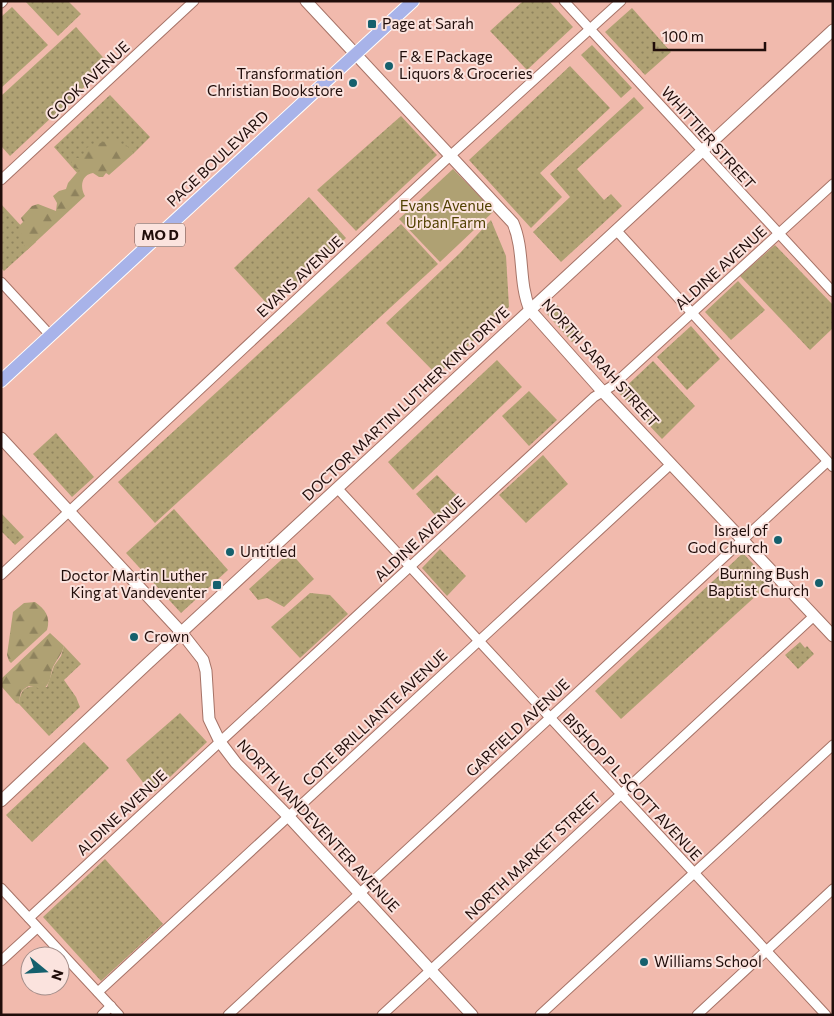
<svg xmlns="http://www.w3.org/2000/svg" width="834" height="1016" font-family="Commissioner,sans-serif">
<style>
.grass{fill:url(#grass-dots)}
.forest{fill:url(#forest-firs)}
.garden{fill:#afa173}
.lines{fill:none;stroke-linecap:round;stroke-linejoin:round}
.street-casing{stroke:#a67367;stroke-width:11}
.secondary-casing{stroke:#a67367;stroke-width:13}
.primary-casing{stroke:#fff;stroke-width:14}
.street{stroke:#fff;stroke-width:9}
.secondary{stroke:#fff;stroke-width:11}
.primary{stroke:#a8b3e9;stroke-width:12}
.poi-dot{fill:#15606d;stroke:#fbe3de;stroke-width:2}
.labels{text-anchor:middle;stroke-width:4;stroke-linejoin:round;paint-order:stroke}
.shield{fill:#fbe3de;stroke:#624d4a;stroke-width:1}
.shield-label{font-size:14px;font-weight:bold;fill:#200d0a}
.poi-label{font-size:15px;fill:#200d0a;stroke:#fbe3de;text-anchor:start}
.street-label{font-size:15px;fill:#200d0a;stroke:#fbe3de}
.park-label{font-size:15px;fill:#514102;stroke:#fbe3de}
</style>
<defs>
<pattern id="grass-dots" width="8" height="8" patternUnits="userSpaceOnUse" patternTransform="scale(1.25)"><rect width="8" height="8" fill="#afa173"/><path d="M2 2h.1M6 6h.1" fill="none" stroke="#8e825d" stroke-width="1.8" stroke-linecap="round"/></pattern>
<pattern id="forest-firs" width="22" height="20" patternUnits="userSpaceOnUse" patternTransform="scale(1.25)"><rect width="22" height="20" fill="#afa173"/><path d="M5 1l3.5 6h-7zM16 11l3.5 6h-7z" fill="#8e825d"/></pattern>
</defs>
<rect width="100%" height="100%" fill="#f1baad"/>
<g class="grass">
<path d="M 25,1 L 68,1 L 81,14 L 58,36 Z"/>
<path d="M 523,1 L 549,1 L 573,27 L 527,70 L 490,31 Z"/>
<path d="M 12,7 L 48,45 L 1,88 L 1,17 Z"/>
<path d="M 632,8 L 671,52 L 645,75 L 605,32 Z"/>
<path d="M 76,27 L 109,64 L 10,156 L 1,146 L 1,96 Z"/>
<path d="M 592,45 L 632,88 L 621,98 L 581,55 Z"/>
<path d="M 570,66 L 610,108 L 540,173 L 562,197 L 531,228 L 469,160 Z"/>
<path d="M 110,95 L 150,137 L 134,153 L 78,174 L 54,147 Z"/>
<path d="M 634,97 L 644,108 L 577,169 L 604,200 L 611,194 L 622,206 L 561,262 L 533,232 L 570,197 L 550,174 Z"/>
<path d="M 401,116 L 437,155 L 356,231 L 317,190 Z"/>
<path d="M 309,197 L 346,238 L 271,308 L 234,268 Z"/>
<path d="M 1,204 L 36,242 L 4,271 L 1,268 Z"/>
<path d="M 491,220 L 506,256 L 509,307 L 437,375 L 386,323 L 460,253 Z"/>
<path d="M 401,224 L 438,264 L 155,523 L 118,482 Z"/>
<path d="M 775,245 L 833,305 L 833,328 L 810,350 L 740,276 Z"/>
<path d="M 738,281 L 765,310 L 731,340 L 705,312 Z"/>
<path d="M 557,305 L 582,332 L 572,342 L 547,314 Z"/>
<path d="M 691,326 L 720,359 L 687,390 L 657,357 Z"/>
<path d="M 497,360 L 522,387 L 413,490 L 388,462 Z"/>
<path d="M 653,361 L 695,406 L 662,439 L 619,393 Z"/>
<path d="M 529,391 L 557,420 L 529,446 L 502,416 Z"/>
<path d="M 56,433 L 94,477 L 72,497 L 33,454 Z"/>
<path d="M 543,455 L 568,484 L 526,523 L 499,495 Z"/>
<path d="M 437,475 L 465,504 L 443,524 L 416,494 Z"/>
<path d="M 174,509 L 228,570 L 181,613 L 126,553 Z"/>
<path d="M 1,513 L 24,537 L 15,545 L 1,531 Z"/>
<path d="M 440,549 L 466,576 L 447,596 L 422,568 Z"/>
<path d="M 290,552 L 314,579 L 284,607 L 267,598 L 258,600 L 249,589 Z"/>
<path d="M 743,553 L 770,583 L 621,719 L 595,691 Z"/>
<path d="M 310,593 L 330,595 L 348,614 L 300,658 L 271,627 Z"/>
<path d="M 800,642 L 805,648 L 807,646 L 814,654 L 798,669 L 785,655 Z"/>
<path d="M 64,646 L 81,664 L 64,680 L 76,697 L 80,707 L 49,736 L 19,704 C 21,684 29,686 47,687 L 54,666 L 61,656 Z"/>
<path d="M 180,713 L 207,742 L 152,794 L 126,760 Z"/>
<path d="M 84,742 L 109,768 L 32,842 L 6,815 Z"/>
<path d="M 105,859 L 163,924 L 101,981 L 43,917 Z"/>
</g>
<g class="forest">
<path d="M 109,140 L 114,141 L 116,144 L 125,144 L 134,153 L 109,175 L 106,173 L 103,177 L 99,177 L 93,173 C 81,175 80,187 85,196 L 27,250 C 22,244 24,236 19,229 L 19,226 L 23,222 L 21,218 L 32,206 L 38,204 L 56,211 L 57,203 L 53,196 L 59,191 L 66,189 L 68,183 L 80,169 L 74,168 L 71,164 L 73,158 L 81,158 L 88,151 L 86,148 Z"/>
<path d="M 35,602 C 45,609 51,617 47,630 L 11,663 L 9,661 L 7,655 L 13,612 L 24,603 Z"/>
<path d="M 50,633 L 64,646 C 62,654 57,659 53,667 C 50,675 51,684 43,689 L 29,686 C 18,692 21,694 19,704 L 16,703 L 1,686 L 1,679 Z"/>
</g>
<path class="garden" d="M 453,169 L 494,211 L 440,262 L 399,219 Z"/>
<g class="lines">
<defs>
<g id="street">
<path d="M 564,1 L 833,292"/>
<path d="M 1,3 L 3,1"/>
<path d="M 1,180 L 194,1"/>
<path d="M 616,230 L 833,467"/>
<path d="M 1,282 L 51,336"/>
<path d="M 338,489 L 826,1015"/>
<path d="M 1,575 L 450,156 L 621,1"/>
<path d="M 1,888 L 119,1015"/>
<path d="M 29,918 L 594,397 L 612,386 L 833,184"/>
<path d="M 1,961 L 37,928"/>
<path d="M 98,992 L 671,464"/>
<path d="M 102,1015 L 111,1006"/>
<path d="M 228,1015 L 827,462"/>
<path d="M 382,1015 L 814,616"/>
<path d="M 540,1015 L 833,745"/>
<path d="M 697,1015 L 833,889"/>
</g>
<g id="secondary">
<path d="M 306,1 L 513,223 C 525,251 518,282 530,310 L 603,392 L 833,636"/>
<path d="M 1,438 L 181,632 L 203,660 L 206,671 L 209,719 L 220,742 L 236,763 L 289,817 L 472,1015"/>
<path d="M 1,801 L 146,665 L 833,30"/>
</g>
<path id="primary" d="M 1,381 L 413,1"/>
</defs>
<use href="#street" class="street-casing"/>
<use href="#secondary" class="secondary-casing"/>
<use href="#primary" class="primary-casing"/>
<use href="#street" class="street"/>
<use href="#secondary" class="secondary"/>
<use href="#primary" class="primary"/>
</g>
<g class="poi-dot">
<rect x="367" y="19" width="10" height="10" rx="2.5"/>
<circle cx="389" cy="66" r="5"/>
<circle cx="353" cy="83" r="5"/>
<circle cx="778" cy="540" r="5"/>
<circle cx="230" cy="552" r="5"/>
<circle cx="819" cy="583" r="5"/>
<rect x="212" y="580" width="10" height="10" rx="2.5"/>
<circle cx="134" cy="637" r="5"/>
<circle cx="644" cy="962" r="5"/>
</g>
<g class="labels">
<rect class="shield" x="135" y="223.5" width="50" height="23" rx="4"/>
<g class="shield-label">
<text x="160" y="240">MO D</text>
</g>
<g class="poi-label">
<text x="382" y="29">Page at Sarah</text>
<text x="399" y="62">F &amp; E Package<tspan x="399" dy="17">Liquors &amp; Groceries</tspan></text>
<text x="343" y="79" text-anchor="end">Transformation<tspan x="343" dy="17">Christian Bookstore</tspan></text>
<text x="768" y="536" text-anchor="end">Israel of<tspan x="768" dy="17">God Church</tspan></text>
<text x="240" y="557">Untitled</text>
<text x="809" y="579" text-anchor="end">Burning Bush<tspan x="809" dy="17">Baptist Church</tspan></text>
<text x="207" y="581" text-anchor="end">Doctor Martin Luther<tspan x="207" dy="17">King at Vandeventer</tspan></text>
<text x="144" y="642">Crown</text>
<text x="654" y="967">Williams School</text>
</g>
<g class="street-label">
<text transform="translate(88 81) rotate(-43)" y="5">COOK AVENUE</text>
<text transform="translate(708 138) rotate(48)" y="5">WHITTIER STREET</text>
<text transform="translate(218 159) rotate(-43)" y="5">PAGE BOULEVARD</text>
<text transform="translate(721 268) rotate(-42)" y="5">ALDINE AVENUE</text>
<text transform="translate(300 277) rotate(-43)" y="5">EVANS AVENUE</text>
<text transform="translate(600 363) rotate(48)" y="5">NORTH SARAH STREET</text>
<text transform="translate(406 404) rotate(-43)" y="5">DOCTOR MARTIN LUTHER KING DRIVE</text>
<text transform="translate(420 539) rotate(-43)" y="5">ALDINE AVENUE</text>
<text transform="translate(375 718) rotate(-43)" y="5">COTE BRILLIANTE AVENUE</text>
<text transform="translate(518 728) rotate(-43)" y="5">GARFIELD AVENUE</text>
<text transform="translate(632 787) rotate(47)" y="5">BISHOP P L SCOTT AVENUE</text>
<text transform="translate(122 813) rotate(-43)" y="5">ALDINE AVENUE</text>
<text transform="translate(318 826) rotate(47)" y="5">NORTH VANDEVENTER AVENUE</text>
<text transform="translate(533 856) rotate(-43)" y="5">NORTH MARKET STREET</text>
</g>
<g class="park-label">
<text x="446" y="211">Evans Avenue<tspan x="446" dy="17">Urban Farm</tspan></text>
</g>
</g>
<rect width="834" height="1016" fill="none" stroke="#200d0a" stroke-width="5"/>
<g transform="translate(45 971) rotate(108)"><circle r="24" fill="#fbe3de" stroke="#a38d89"/>
<path d="M0-4L9 19L0 12L-9 19Z" fill="#15606d"/>
<text y="-8" font-size="14" font-weight="bold" text-anchor="middle" fill="#200d0a">N</text>
</g>
<path d="M654 42v8h111v-8" fill="none" stroke="#200d0a" stroke-width="2.5"/>
<text x="662" y="42" font-size="15" fill="#200d0a" stroke="#fbe3de" stroke-width="4" paint-order="stroke">100 m</text>
</svg>
